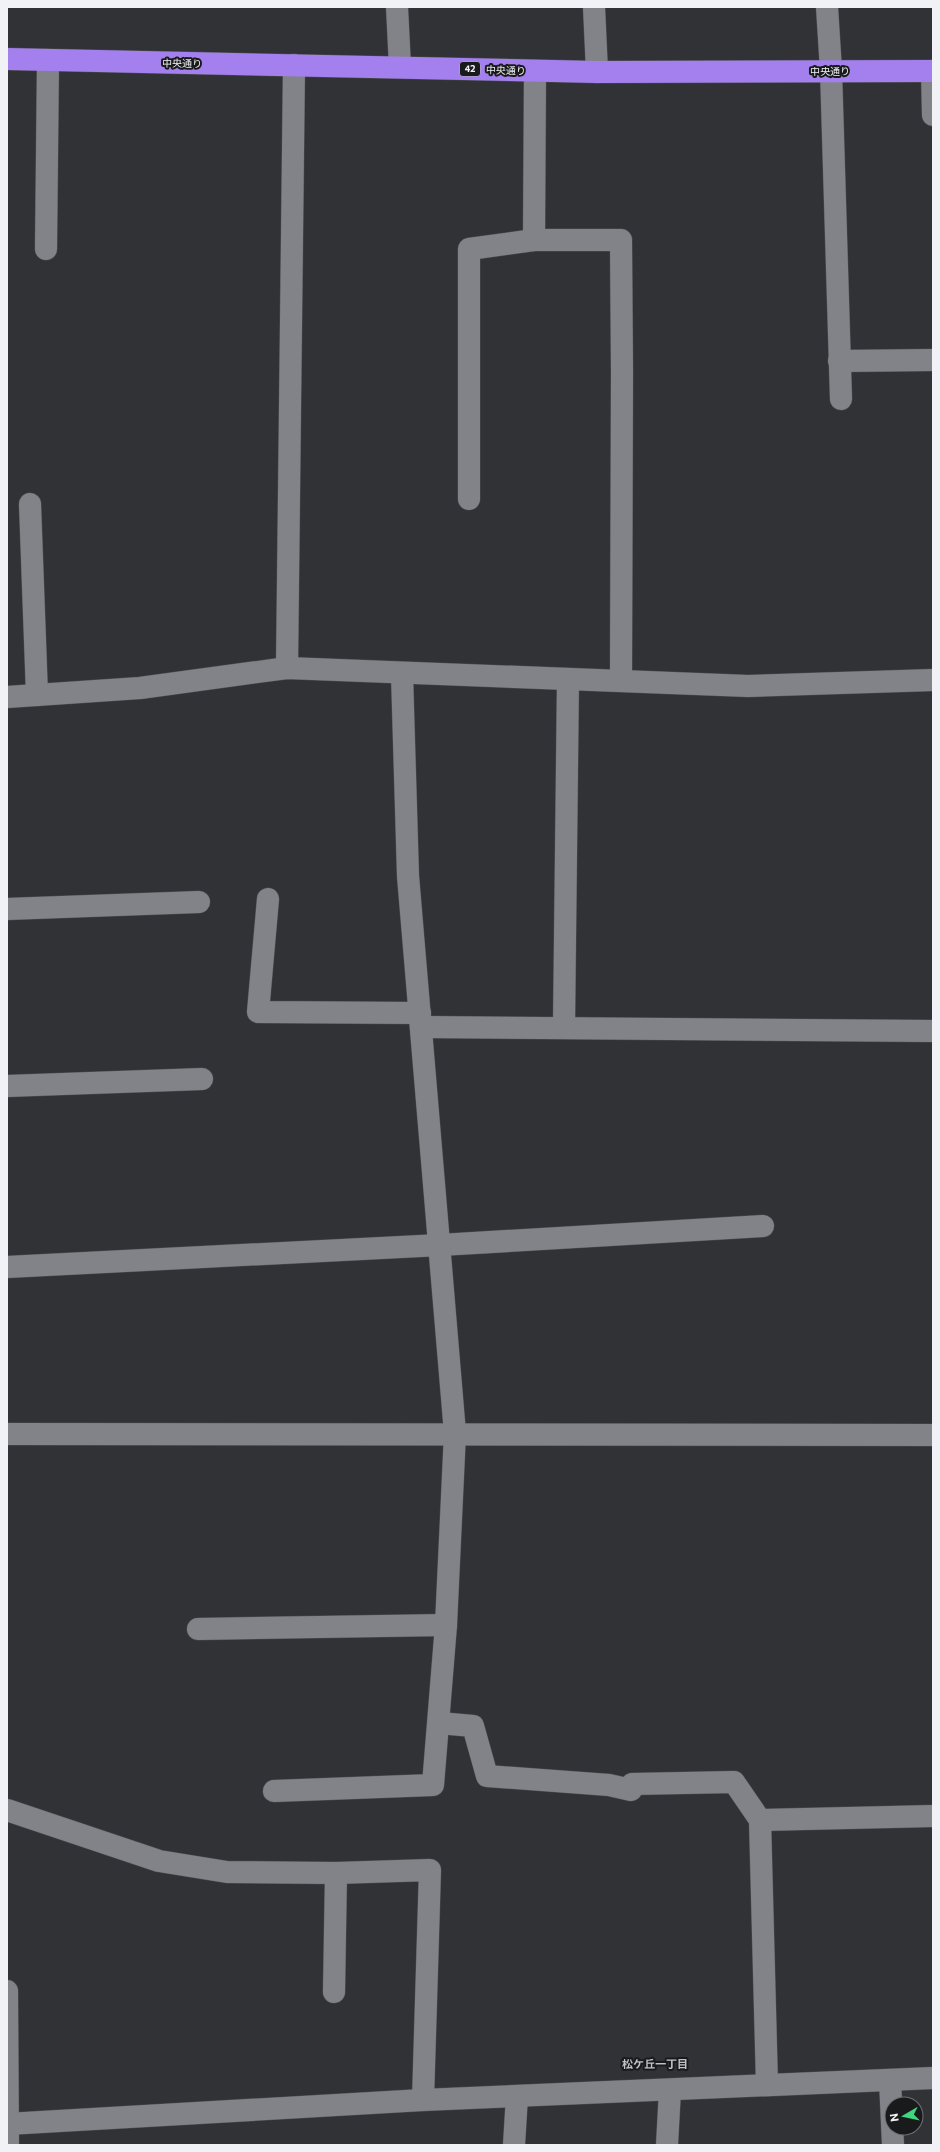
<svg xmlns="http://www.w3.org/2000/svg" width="940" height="2152" font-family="Commissioner,'Noto Sans JP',sans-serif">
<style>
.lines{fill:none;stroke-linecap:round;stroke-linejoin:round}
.minor-casing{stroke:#4d4e52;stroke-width:23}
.highway-casing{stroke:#4d4e52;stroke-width:23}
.minor{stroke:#828388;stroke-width:22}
.highway{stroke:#a480ee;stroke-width:22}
.labels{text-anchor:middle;stroke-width:4;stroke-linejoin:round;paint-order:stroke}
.shield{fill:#191a1c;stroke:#b0b1b4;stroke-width:1}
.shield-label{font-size:9px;font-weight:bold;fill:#f1f2f5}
.street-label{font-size:10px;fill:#f1f2f5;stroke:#191a1c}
.neighbourhood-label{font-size:11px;font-weight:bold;fill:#c0c2c7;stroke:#191a1c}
</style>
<rect width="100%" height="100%" fill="#313236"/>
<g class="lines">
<defs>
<g id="minor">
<path d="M 397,7 L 400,67"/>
<path d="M 594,7 L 597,72"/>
<path d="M 827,7 L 831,70 L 841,399"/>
<path d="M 932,71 L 933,115"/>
<path d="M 534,240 L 621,240 L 622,371 L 621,680"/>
<path d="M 46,249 L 48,60"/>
<path d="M 839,361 L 933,360"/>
<path d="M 469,499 L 469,249 L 534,240 L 535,71"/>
<path d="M 30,504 L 37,695"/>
<path d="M 287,668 L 294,65"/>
<path d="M 7,697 L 140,688 L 287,668 L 748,686 L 933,680"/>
<path d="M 268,899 L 258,1012 L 420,1013"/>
<path d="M 7,909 L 199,902"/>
<path d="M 421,1027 L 933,1031"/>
<path d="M 564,1027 L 568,679"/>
<path d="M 7,1086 L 202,1079"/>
<path d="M 7,1267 L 440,1245 L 763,1226"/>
<path d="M 7,1434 L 933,1435"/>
<path d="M 198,1629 L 446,1625"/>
<path d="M 439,1723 L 473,1726 L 487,1776 L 609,1785 L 631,1790"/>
<path d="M 632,1784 L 734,1782 L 760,1820 L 767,2085"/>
<path d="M 274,1791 L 433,1785 L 446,1625 L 455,1433 L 408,876 L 402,674"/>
<path d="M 7,1810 L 159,1861 L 227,1872 L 336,1873 L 430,1870 L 423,2100"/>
<path d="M 760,1820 L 933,1816"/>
<path d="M 7,1991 L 8,2145"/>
<path d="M 334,1992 L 336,1873"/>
<path d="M 890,2080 L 893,2145"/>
<path d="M 7,2124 L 423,2100 L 933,2078"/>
<path d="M 514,2145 L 517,2096"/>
<path d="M 667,2145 L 670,2090"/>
</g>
<path id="highway" d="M 7,59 L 597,72 L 933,71"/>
</defs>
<use href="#minor" class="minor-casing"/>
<use href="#highway" class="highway-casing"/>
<use href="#minor" class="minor"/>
<use href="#highway" class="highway"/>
</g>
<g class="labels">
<rect class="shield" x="460" y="62" width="20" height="14" rx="3"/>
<g class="shield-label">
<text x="470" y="72">42</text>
</g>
<g class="street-label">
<text transform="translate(182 63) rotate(1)" y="4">中央通り</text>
<text transform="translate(506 70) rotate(2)" y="4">中央通り</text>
<text x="830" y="75">中央通り</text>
</g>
<g class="neighbourhood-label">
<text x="655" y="2068">松ケ丘一丁目</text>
</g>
</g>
<rect width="940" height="2152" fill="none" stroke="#f1f2f5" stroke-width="16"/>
<g transform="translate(904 2116) rotate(261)"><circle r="19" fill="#191a1c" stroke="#6f7073"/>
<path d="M0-3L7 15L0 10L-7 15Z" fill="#3ed77d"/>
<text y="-6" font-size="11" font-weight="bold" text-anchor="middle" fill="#f1f2f5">N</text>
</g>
</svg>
